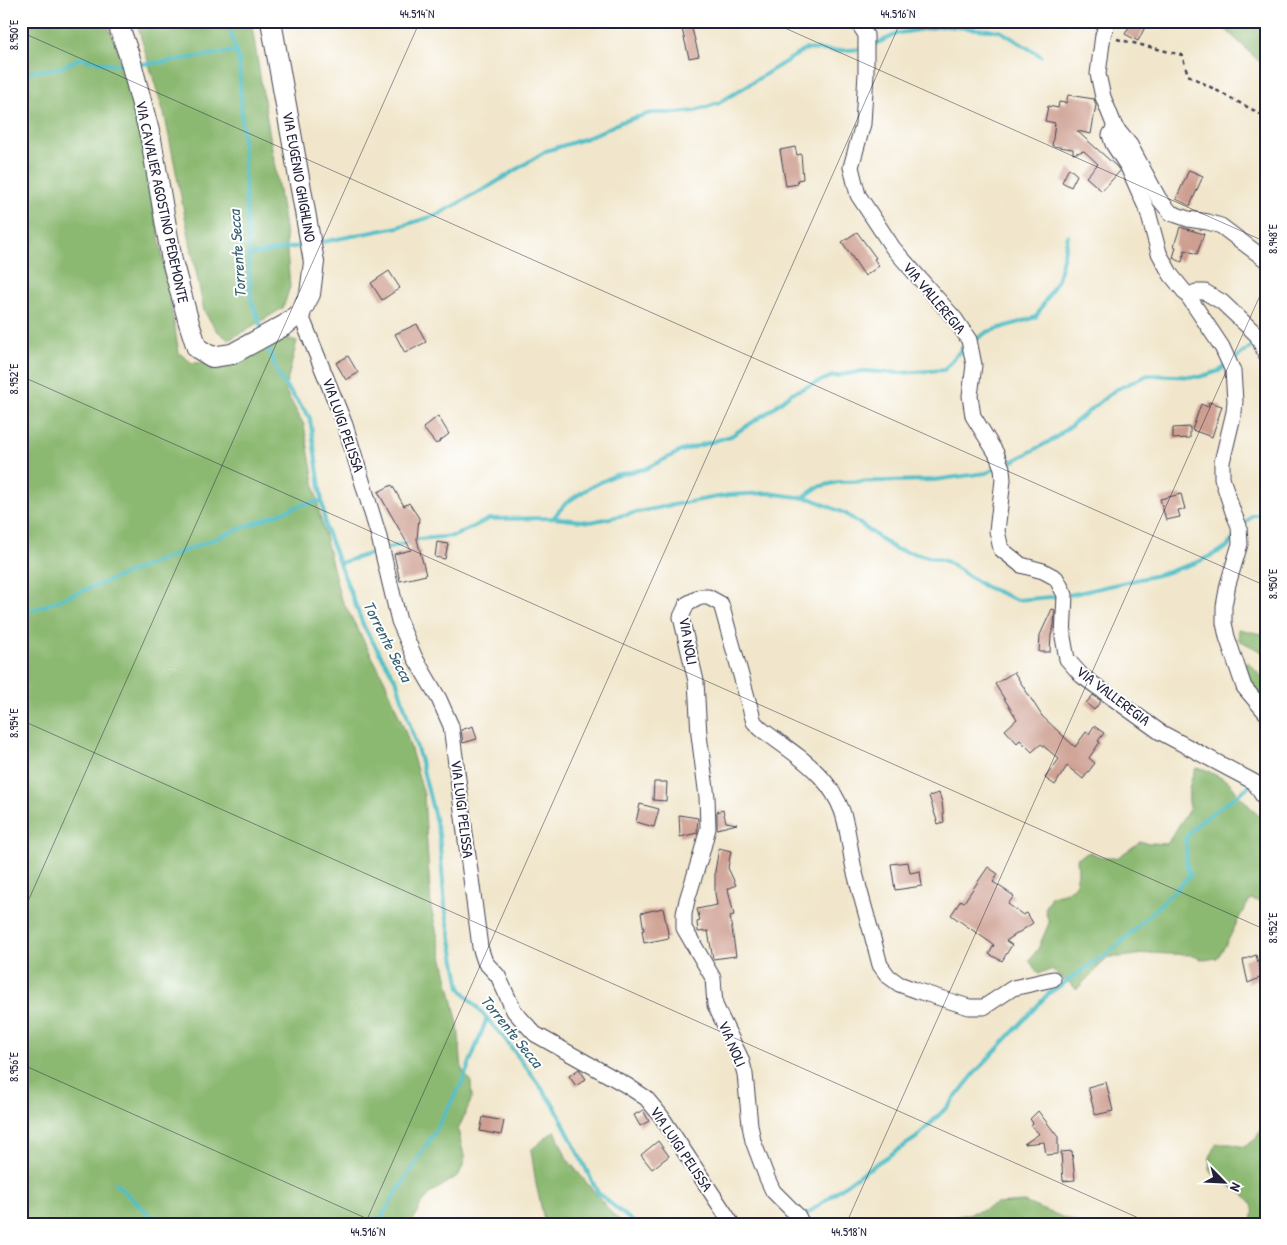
<svg xmlns="http://www.w3.org/2000/svg" width="1287" height="1245" font-family="'Patrick Hand',sans-serif">
<style>
.forest{fill:#8cb972;stroke:#576e56}
.lines{fill:none;stroke-linecap:round;stroke-linejoin:round}
.stream{stroke:#51bfc7;stroke-width:4}
.building{fill:#ce9f91}
.minor-casing{stroke:#413f51;stroke-width:17}
.major-casing{stroke:#413f51;stroke-width:22}
.path{stroke:#413f51;stroke-width:2.5;stroke-dasharray:4 4;stroke-linecap:butt}
.minor{stroke:#fff;stroke-width:15}
.major{stroke:#fff;stroke-width:20}
.ticks{fill:none;stroke:#22223b;stroke-width:1;stroke-opacity:0.45}
.labels{text-anchor:middle;stroke-width:4;stroke-linejoin:round;paint-order:stroke}
.street-label{font-size:15px;fill:#22223b;stroke:#fff}
.water-label{font-size:16px;font-style:italic;fill:#356173;stroke:#fff}
.neatline{fill:none;stroke:#22223b;stroke-width:2}
.ticks-label{font-size:12px;text-anchor:middle;fill:#22223b}
</style>
<rect width="100%" height="100%" fill="#fff"/>
<filter id="ink" filterUnits="userSpaceOnUse"><feTurbulence type="fractalNoise" baseFrequency=".02" numOctaves="2"/><feDisplacementMap in="SourceGraphic" scale="10" xChannelSelector="R" yChannelSelector="G"/><feConvolveMatrix kernelMatrix="1 2 1 2 8 2 1 2 1" color-interpolation-filters="sRGB"/></filter>
<filter id="wash" filterUnits="userSpaceOnUse"><feTurbulence type="fractalNoise" baseFrequency=".0096" numOctaves="4" result="noise"/><feDisplacementMap in="SourceGraphic" scale="20" xChannelSelector="R" yChannelSelector="G"/><feGaussianBlur stdDeviation="1.12" result="paint"/><feColorMatrix in="noise" values="0 0 0 0 0 0 0 0 0 0 0 0 0 0 0 0 0 1.4 0 .05"/><feComposite in="paint" operator="in"/></filter>
<g filter="url(#wash)">
<rect width="100%" height="100%" fill="#f1e6cb"/>
<g class="forest">
<path d="M 21,21 L 106,21 L 116,44 L 139,120 L 179,353 L 192,363 L 227,362 L 282,337 L 297,341 L 285,390 L 304,425 L 320,516 L 340,596 L 385,681 L 407,736 L 424,795 L 431,908 L 458,1024 L 462,1070 L 471,1082 L 472,1098 L 458,1130 L 465,1160 L 459,1175 L 431,1193 L 421,1204 L 411,1224 L 21,1224 Z"/>
<path d="M 136,21 L 251,21 L 285,228 L 290,287 L 283,308 L 229,340 L 216,330 L 204,311 L 165,117 Z"/>
<path d="M 1217,21 L 1266,21 L 1266,73 L 1262,64 Z"/>
<path d="M 1238,629 L 1266,635 L 1266,654 L 1239,640 Z"/>
<path d="M 1248,662 L 1266,681 L 1266,702 L 1253,688 L 1242,669 Z"/>
<path d="M 1196,768 L 1204,769 L 1229,782 L 1238,794 L 1266,824 L 1266,907 L 1264,903 L 1251,899 C 1237,917 1231,940 1217,958 L 1204,960 L 1191,955 L 1150,953 L 1122,957 L 1108,957 L 1077,989 L 1052,970 L 1038,973 L 1029,960 L 1038,949 L 1049,923 L 1045,909 L 1051,896 L 1064,893 L 1076,885 L 1078,871 L 1077,858 L 1090,852 L 1103,858 L 1117,858 L 1140,842 L 1167,844 L 1190,808 C 1187,793 1189,782 1196,768 Z"/>
<path d="M 1266,1119 L 1266,1224 L 1251,1224 C 1261,1198 1238,1191 1221,1181 C 1217,1178 1213,1174 1209,1170 L 1210,1157 L 1216,1144 L 1231,1144 L 1244,1147 L 1256,1139 Z"/>
<path d="M 555,1130 L 567,1159 L 614,1216 L 625,1224 L 545,1224 L 536,1184 L 531,1150 Z"/>
<path d="M 1024,1202 L 1080,1224 L 928,1224 L 983,1210 L 996,1204 Z"/>
</g>
<g class="lines">
<g class="stream">
<path d="M 227,21 L 239,62 L 251,299 L 262,330"/>
<path d="M 871,46 L 899,33 L 944,26 L 1000,31 L 1041,56"/>
<path d="M 137,64 L 157,63 L 235,51"/>
<path d="M 21,73 L 60,68 L 80,58 L 114,65 L 125,64"/>
<path d="M 317,243 L 398,227 L 437,215 L 490,186 L 546,151 L 587,138 L 621,122 L 651,113 L 677,113 L 695,111 L 719,103 L 806,49 L 835,51 L 862,49"/>
<path d="M 250,255 L 305,245"/>
<path d="M 974,341 L 987,332 L 1036,317 L 1058,279 L 1068,236"/>
<path d="M 267,343 L 279,377 L 310,418 L 326,529 L 364,627 L 397,682 L 420,758 L 439,834 L 445,907 L 460,988 L 505,1039 L 554,1105 L 598,1193 L 633,1222 L 640,1224"/>
<path d="M 1232,361 L 1256,343"/>
<path d="M 1006,465 L 1054,439 L 1115,390 L 1148,375 L 1199,377 L 1219,371 L 1227,365"/>
<path d="M 802,498 L 818,487 L 838,482 L 934,480 L 986,473 L 999,467"/>
<path d="M 553,518 L 566,503 L 587,489 L 615,475 L 645,469 L 681,451 L 731,436 L 767,413 L 792,393 L 830,377 L 863,371 L 900,373 L 944,370 L 960,351 L 966,347"/>
<path d="M 1243,526 L 1252,515 L 1266,515"/>
<path d="M 386,549 L 418,539 L 454,536 L 489,519 L 553,518 L 591,522 L 667,506 L 729,495 L 768,493 L 812,499 L 846,514 L 895,549 L 946,561 L 984,586 L 1017,600 L 1062,596"/>
<path d="M 340,563 L 379,551"/>
<path d="M 1069,595 L 1162,574 L 1198,562 L 1226,548 L 1234,538"/>
<path d="M 21,615 L 301,505 L 322,501"/>
<path d="M 1256,780 L 1266,772"/>
<path d="M 115,1183 L 160,1224"/>
<path d="M 803,1217 L 859,1175 L 916,1138 L 950,1104 L 975,1073 L 1048,994 L 1115,948 L 1191,875 L 1187,869 L 1186,838 L 1197,824 L 1251,785"/>
<path d="M 377,1224 L 433,1135 L 462,1083 L 487,1018"/>
</g>
</g>
<g id="blocks">
<g class="building">
<path d="M 680,21 L 690,21 L 699,56 L 689,58 Z"/>
<path d="M 1132,21 L 1148,21 L 1138,41 L 1125,34 Z"/>
<path d="M 1068,95 L 1094,99 L 1096,105 L 1091,134 L 1077,131 L 1116,166 L 1120,171 L 1102,191 L 1086,177 L 1098,164 L 1084,151 L 1073,154 L 1073,149 L 1052,146 L 1055,123 L 1045,121 L 1048,106 L 1058,108 L 1059,102 L 1066,103 Z"/>
<path d="M 795,147 L 797,155 L 801,154 L 803,179 L 797,180 L 798,184 L 786,186 L 780,150 Z"/>
<path d="M 1069,168 L 1077,175 L 1071,187 L 1062,182 Z"/>
<path d="M 1189,170 L 1203,176 L 1190,206 L 1176,199 Z"/>
<path d="M 1180,227 L 1204,234 L 1197,254 L 1185,250 L 1182,262 L 1173,258 L 1176,247 L 1174,246 Z"/>
<path d="M 857,232 L 876,258 L 874,259 L 879,266 L 865,276 L 842,242 Z"/>
<path d="M 389,271 L 400,288 L 382,300 L 371,283 Z"/>
<path d="M 417,324 L 426,342 L 405,353 L 395,334 Z"/>
<path d="M 348,356 L 358,373 L 346,380 L 336,363 Z"/>
<path d="M 1209,402 L 1222,406 L 1212,437 L 1192,430 L 1201,404 L 1208,407 Z"/>
<path d="M 438,416 L 449,434 L 436,444 L 423,428 Z"/>
<path d="M 1190,427 L 1190,438 L 1173,439 L 1173,428 Z"/>
<path d="M 392,485 L 404,506 L 409,503 L 419,518 L 417,539 L 426,575 L 400,581 L 394,554 L 411,550 L 378,492 Z"/>
<path d="M 1181,494 L 1185,509 L 1178,510 L 1180,517 L 1166,520 L 1160,499 Z"/>
<path d="M 437,542 L 448,544 L 445,559 L 435,557 Z"/>
<path d="M 1052,609 L 1055,610 L 1054,625 L 1051,635 L 1050,652 L 1039,652 L 1040,635 Z"/>
<path d="M 1014,672 L 1042,716 L 1075,747 L 1086,732 L 1089,734 L 1094,726 L 1104,733 L 1098,741 L 1100,742 L 1089,758 L 1095,763 L 1083,779 L 1067,766 L 1055,785 L 1045,778 L 1059,759 L 1041,744 L 1032,752 L 1020,740 L 1017,743 L 1005,730 L 1017,719 L 995,684 Z"/>
<path d="M 1093,695 L 1101,701 L 1094,710 L 1086,703 Z"/>
<path d="M 473,726 L 477,739 L 463,743 L 461,730 Z"/>
<path d="M 654,782 L 667,782 L 666,801 L 653,800 Z"/>
<path d="M 939,793 L 942,802 L 944,822 L 938,824 L 929,796 Z"/>
<path d="M 640,804 L 659,809 L 654,827 L 636,822 Z"/>
<path d="M 723,810 L 726,822 L 737,824 L 717,829 L 717,812 Z"/>
<path d="M 679,815 L 698,818 L 697,833 L 680,837 Z"/>
<path d="M 719,848 L 731,851 L 728,868 L 736,885 L 728,889 L 734,915 L 730,916 L 736,956 L 713,959 L 708,931 L 698,932 L 697,922 L 700,921 L 697,909 L 717,905 L 715,893 L 715,871 Z"/>
<path d="M 908,862 L 910,873 L 920,871 L 922,886 L 895,890 L 891,864 Z"/>
<path d="M 988,867 L 998,874 L 993,882 L 1014,896 L 1008,904 L 1023,915 L 1027,913 L 1033,923 L 1006,941 L 1012,945 L 1002,961 L 989,954 L 994,945 L 951,915 L 961,900 L 964,902 Z"/>
<path d="M 663,908 L 669,938 L 644,943 L 642,930 L 644,930 L 641,913 Z"/>
<path d="M 1256,955 L 1262,977 L 1248,983 L 1243,960 Z"/>
<path d="M 579,1069 L 586,1079 L 576,1086 L 569,1076 Z"/>
<path d="M 1106,1082 L 1113,1111 L 1095,1115 L 1088,1087 Z"/>
<path d="M 643,1110 L 649,1121 L 640,1126 L 634,1115 Z"/>
<path d="M 1038,1111 L 1058,1137 L 1058,1154 L 1046,1155 L 1044,1142 L 1024,1144 L 1039,1134 L 1031,1125 L 1033,1123 L 1030,1119 Z"/>
<path d="M 483,1117 L 504,1121 L 501,1135 L 480,1131 Z"/>
<path d="M 658,1141 L 669,1156 L 652,1169 L 641,1155 Z"/>
<path d="M 1072,1151 L 1075,1180 L 1063,1181 L 1061,1152 Z"/>
</g>
</g>
</g>
<g filter="url(#ink)">
<use href="#blocks" fill-opacity="0" stroke="#413f51" stroke-width="1"/>
<g class="lines">
<defs>
<g id="minor">
<path d="M 857,21 L 866,35 L 866,73 L 863,124 L 851,167 L 858,195 L 893,248 L 955,319 L 969,340 L 974,365 L 970,396 L 973,416 L 996,453 L 1002,468 L 1003,480 L 997,531 L 1001,549 L 1021,565 L 1043,571 L 1056,578 L 1065,595 L 1063,637 L 1067,659 L 1082,676 L 1160,732 L 1254,782 L 1266,801"/>
<path d="M 1108,21 L 1103,35 L 1098,74 L 1103,97 L 1115,127 L 1130,145 L 1159,199 L 1171,213 L 1188,219 L 1208,222 L 1221,226 L 1266,260"/>
<path d="M 1115,127 L 1110,135 L 1113,144 L 1128,167 L 1148,212 L 1159,253 L 1171,275 L 1188,296 L 1222,347 L 1233,371 L 1235,401 L 1234,412 L 1222,462 L 1222,478 L 1233,512 L 1239,526 L 1240,544 L 1228,584 L 1224,606 L 1224,623 L 1227,637 L 1244,687 L 1266,713"/>
<path d="M 1188,296 L 1196,292 L 1205,292 L 1222,302 L 1257,335 L 1266,354"/>
<path d="M 300,313 L 345,425 L 378,533 L 399,621 L 415,658 L 439,699 L 451,726 L 480,947 L 485,962 L 498,976 L 514,1011 L 535,1034 L 626,1085 L 646,1098 L 661,1116 L 732,1224"/>
<path d="M 802,1224 L 798,1216 L 773,1191 L 767,1178 L 753,1141 L 750,1125 L 745,1074 L 741,1059 L 715,1005 L 713,978 L 684,928 L 684,914 L 687,900 L 701,855 L 708,828 L 707,797 L 699,735 L 696,681 L 681,617 L 687,604 L 700,597 L 708,597 L 721,604 L 754,722 L 761,729 C 781,744 804,758 821,777 C 849,808 846,831 854,869 C 862,901 872,933 880,965 L 888,976 L 899,984 L 918,991 L 969,1007 L 984,1007 L 1013,988 L 1053,979"/>
</g>
<path id="major" d="M 117,21 L 129,55 L 151,139 L 172,261 L 189,323 L 197,348 L 212,357 L 232,354 L 285,325 L 300,313 L 310,294 L 314,262 L 271,21"/>
</defs>
<use href="#minor" class="minor-casing"/>
<use href="#major" class="major-casing"/>
<path class="path" d="M 1117,39 L 1182,55 L 1188,75 L 1266,117"/>
<use href="#minor" class="minor"/>
<use href="#major" class="major"/>
</g>
</g>
<path class="ticks" d="M 769,21 L 1266,242M 21,32 L 1266,586M 21,376 L 1266,930M 21,720 L 1152,1224M 21,917 L 420,21M 21,1064 L 379,1224M 365,1224 L 901,21M 846,1224 L 1266,282"/>
<g class="labels">
<g class="street-label">
<text transform="translate(299 177) rotate(80)" y="5">VIA EUGENIO GHIGHLINO</text>
<text transform="translate(162 202) rotate(78)" y="5">VIA CAVALIER AGOSTINO PEDEMONTE</text>
<text transform="translate(934 298) rotate(50)" y="5">VIA VALLEREGIA</text>
<text transform="translate(343 425) rotate(71)" y="5">VIA LUIGI PELISSA</text>
<text transform="translate(688 641) rotate(80)" y="5">VIA NOLI</text>
<text transform="translate(1113 696) rotate(37)" y="5">VIA VALLEREGIA</text>
<text transform="translate(462 809) rotate(83)" y="5">VIA LUIGI PELISSA</text>
<text transform="translate(732 1044) rotate(67)" y="5">VIA NOLI</text>
<text transform="translate(681 1149) rotate(56)" y="5">VIA LUIGI PELISSA</text>
</g>
<g class="water-label">
<text transform="translate(237 254) rotate(-94)" y="6">Torrente Secca</text>
<text transform="translate(388 641) rotate(63)" y="6">Torrente Secca</text>
<text transform="translate(512 1031) rotate(51)" y="6">Torrente Secca</text>
</g>
</g>
<rect width="1287" height="1245" fill="none" stroke="#fff" stroke-width="55"/>
<g transform="translate(1224 1182) rotate(114)" stroke="#ffffff" stroke-width="4" paint-order="stroke">
<path d="M0-4L9 19L0 12L-9 19Z" fill="#22223b"/>
<text y="-8" font-size="14" font-weight="bold" text-anchor="middle" fill="#22223b">N</text>
</g>
<rect x="28" y="28" width="1232" height="1190" class="neatline"/>
<g class="ticks-label">
<text x="417" y="18">44.514°N</text>
<text x="898" y="18">44.516°N</text>
<text transform="translate(14 35) rotate(-90)" y="4">8.950°E</text>
<text transform="translate(1273 239) rotate(-90)" y="4">8.948°E</text>
<text transform="translate(14 379) rotate(-90)" y="4">8.952°E</text>
<text transform="translate(1273 584) rotate(-90)" y="4">8.950°E</text>
<text transform="translate(14 723) rotate(-90)" y="4">8.954°E</text>
<text transform="translate(1273 928) rotate(-90)" y="4">8.952°E</text>
<text transform="translate(14 1067) rotate(-90)" y="4">8.956°E</text>
<text x="368" y="1236">44.516°N</text>
<text x="849" y="1236">44.518°N</text>
</g>
</svg>
